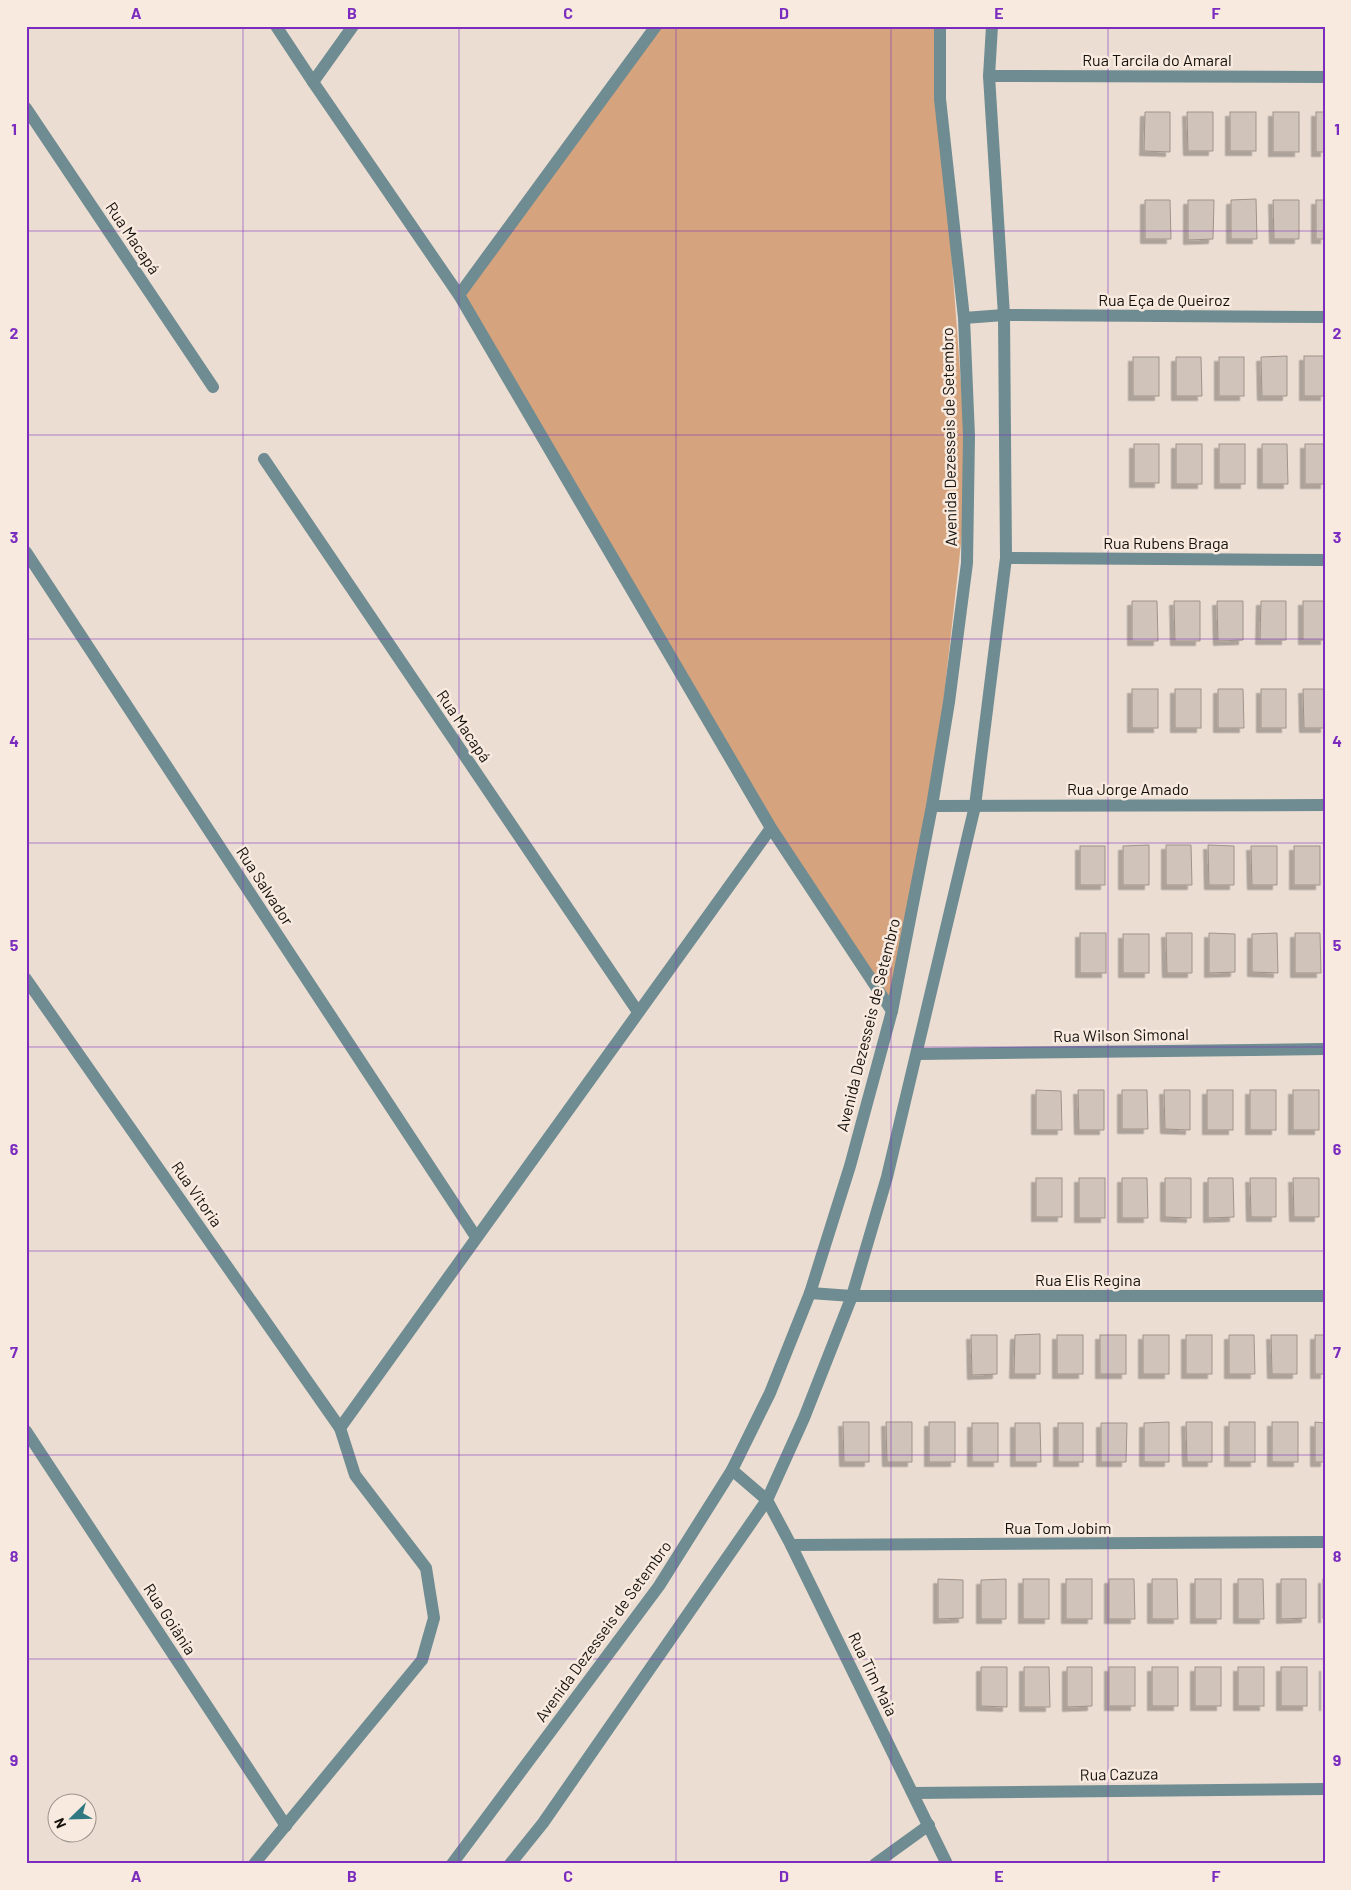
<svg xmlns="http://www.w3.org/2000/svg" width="1351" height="1890" font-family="Barlow,sans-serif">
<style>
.forest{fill:#d5a47e}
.building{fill:#d0c3b9;stroke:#a09389;filter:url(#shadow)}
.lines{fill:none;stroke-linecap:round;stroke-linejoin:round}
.street{stroke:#6e8c91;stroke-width:12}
.grid{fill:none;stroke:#7b2cbf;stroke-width:1;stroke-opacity:0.55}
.labels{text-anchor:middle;stroke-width:5;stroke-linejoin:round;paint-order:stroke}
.street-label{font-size:16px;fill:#15110d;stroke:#f8eadf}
.neatline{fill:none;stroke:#7b2cbf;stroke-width:2}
.grid-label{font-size:16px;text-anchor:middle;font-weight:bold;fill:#7b2cbf}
</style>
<defs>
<filter id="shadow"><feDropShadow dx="-4.5" dy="4.5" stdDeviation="0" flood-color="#0004"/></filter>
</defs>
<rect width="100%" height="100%" fill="#ebddd2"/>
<path class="forest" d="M 656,26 L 945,26 L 940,99 L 968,480 L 932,806 L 892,1011 L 771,828 L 459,295 Z"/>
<g class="building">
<path d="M 1145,112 L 1170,112 L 1170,152 L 1144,151 Z"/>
<path d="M 1187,112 L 1213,112 L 1213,151 L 1188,151 Z"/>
<rect x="1230" y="112" width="26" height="39"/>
<rect x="1273" y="112" width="26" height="40"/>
<rect x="1316" y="112" width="9" height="40"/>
<path d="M 1256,199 L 1257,239 L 1231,239 L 1231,200 Z"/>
<path d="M 1145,200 L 1170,200 L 1171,239 L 1145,239 Z"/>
<path d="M 1188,200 L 1214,200 L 1213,239 L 1188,240 Z"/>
<path d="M 1273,200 L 1299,200 L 1299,239 L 1274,239 Z"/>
<rect x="1316" y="200" width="9" height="39"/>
<path d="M 1287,356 L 1287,396 L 1262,396 L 1261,357 Z"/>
<rect x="1304" y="356" width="21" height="40"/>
<rect x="1133" y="357" width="26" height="39"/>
<path d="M 1176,357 L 1201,357 L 1202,396 L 1176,396 Z"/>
<rect x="1219" y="357" width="25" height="39"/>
<rect x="1134" y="444" width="25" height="39"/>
<rect x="1176" y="444" width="26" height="40"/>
<rect x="1219" y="444" width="26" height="40"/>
<path d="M 1262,444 L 1287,444 L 1288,484 L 1262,484 Z"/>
<rect x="1305" y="444" width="20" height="40"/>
<path d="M 1132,601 L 1157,601 L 1158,641 L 1132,641 Z"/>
<path d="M 1174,601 L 1200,601 L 1200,641 L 1175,641 Z"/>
<path d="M 1217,601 L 1243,601 L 1243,640 L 1218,641 Z"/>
<path d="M 1261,601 L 1286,601 L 1286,640 L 1260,640 Z"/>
<rect x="1303" y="601" width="22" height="39"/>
<rect x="1132" y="689" width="26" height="39"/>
<rect x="1175" y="689" width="26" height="39"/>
<path d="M 1218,689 L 1243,689 L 1244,728 L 1218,728 Z"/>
<rect x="1261" y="689" width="25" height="39"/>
<path d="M 1303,689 L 1325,689 L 1325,728 L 1304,728 Z"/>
<path d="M 1149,845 L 1149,885 L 1123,885 L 1123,846 Z"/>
<path d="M 1166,845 L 1191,845 L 1192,885 L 1166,885 Z"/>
<path d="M 1208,845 L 1234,846 L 1234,885 L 1209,885 Z"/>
<rect x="1080" y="846" width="25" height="39"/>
<path d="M 1251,846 L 1277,846 L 1277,885 L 1252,885 Z"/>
<rect x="1294" y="846" width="26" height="39"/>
<rect x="1080" y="933" width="26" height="40"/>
<path d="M 1166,933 L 1192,933 L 1192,973 L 1167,973 Z"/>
<path d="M 1209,933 L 1235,934 L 1235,972 L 1209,973 Z"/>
<path d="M 1277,933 L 1278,973 L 1252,972 L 1252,934 Z"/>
<path d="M 1295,933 L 1320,933 L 1321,973 L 1295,973 Z"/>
<rect x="1123" y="934" width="26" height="39"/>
<path d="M 1036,1090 L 1061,1091 L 1062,1130 L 1036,1130 Z"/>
<path d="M 1078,1090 L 1104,1090 L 1104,1130 L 1079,1130 Z"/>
<path d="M 1122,1090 L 1147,1090 L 1148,1129 L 1122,1129 Z"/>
<path d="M 1164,1090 L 1190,1090 L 1190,1130 L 1165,1129 Z"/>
<rect x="1207" y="1090" width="26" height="40"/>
<rect x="1250" y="1090" width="26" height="40"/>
<rect x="1293" y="1090" width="26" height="40"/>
<rect x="1036" y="1178" width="26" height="39"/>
<rect x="1079" y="1178" width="26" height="40"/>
<path d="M 1122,1178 L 1147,1178 L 1148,1218 L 1122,1218 Z"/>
<path d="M 1165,1178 L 1191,1178 L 1191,1218 L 1165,1217 Z"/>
<path d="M 1208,1178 L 1233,1178 L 1234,1217 L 1208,1218 Z"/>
<path d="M 1250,1178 L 1276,1178 L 1276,1217 L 1251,1217 Z"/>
<path d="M 1293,1178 L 1319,1178 L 1319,1217 L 1294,1217 Z"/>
<path d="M 1040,1334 L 1040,1374 L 1014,1374 L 1015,1335 Z"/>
<path d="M 971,1335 L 997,1335 L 997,1374 L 972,1375 Z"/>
<rect x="1057" y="1335" width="26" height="39"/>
<rect x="1100" y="1335" width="26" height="39"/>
<rect x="1143" y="1335" width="26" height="39"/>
<rect x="1186" y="1335" width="26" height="39"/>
<path d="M 1229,1335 L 1254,1335 L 1255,1374 L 1229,1374 Z"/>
<path d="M 1271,1335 L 1297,1335 L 1297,1374 L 1272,1374 Z"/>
<rect x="1315" y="1335" width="10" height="39"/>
<path d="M 843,1422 L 869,1422 L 869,1462 L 844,1462 Z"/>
<path d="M 886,1422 L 912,1422 L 912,1462 L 887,1462 Z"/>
<rect x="929" y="1422" width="26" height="40"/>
<path d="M 1169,1422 L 1169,1462 L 1144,1462 L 1144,1423 Z"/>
<path d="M 1186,1422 L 1212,1422 L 1212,1462 L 1187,1462 Z"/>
<rect x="1229" y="1422" width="26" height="40"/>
<rect x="1272" y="1422" width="26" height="40"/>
<path d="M 1315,1422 L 1325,1423 L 1325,1462 L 1315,1462 Z"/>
<rect x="972" y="1423" width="26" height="39"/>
<path d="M 1015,1423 L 1040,1423 L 1041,1462 L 1015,1462 Z"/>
<rect x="1058" y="1423" width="25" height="39"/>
<path d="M 1101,1423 L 1127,1423 L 1126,1462 L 1101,1462 Z"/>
<path d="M 938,1579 L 963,1580 L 963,1618 L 938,1619 Z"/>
<path d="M 1006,1579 L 1006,1619 L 981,1619 L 981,1580 Z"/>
<rect x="1023" y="1579" width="26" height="40"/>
<rect x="1066" y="1579" width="26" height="40"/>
<path d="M 1109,1579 L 1134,1579 L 1135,1619 L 1109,1619 Z"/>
<path d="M 1152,1579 L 1177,1579 L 1178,1619 L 1152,1619 Z"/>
<rect x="1195" y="1579" width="26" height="40"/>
<path d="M 1238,1579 L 1263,1579 L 1264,1619 L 1238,1619 Z"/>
<path d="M 1281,1579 L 1306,1579 L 1306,1618 L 1281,1619 Z"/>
<rect x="1323" y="1579" width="2" height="39"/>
<path d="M 981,1667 L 1007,1667 L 1007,1707 L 981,1706 Z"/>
<path d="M 1024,1667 L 1049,1667 L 1050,1707 L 1024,1707 Z"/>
<path d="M 1067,1667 L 1092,1667 L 1092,1706 L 1067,1707 Z"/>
<rect x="1109" y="1667" width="26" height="39"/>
<rect x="1152" y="1667" width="26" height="39"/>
<rect x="1195" y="1667" width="26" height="39"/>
<rect x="1238" y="1667" width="26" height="39"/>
<rect x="1281" y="1667" width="26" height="39"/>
<rect x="1324" y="1667" width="1" height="39"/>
</g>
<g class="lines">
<g class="street">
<path d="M 276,26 L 313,82 L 459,295 L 771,828 L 892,1011"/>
<path d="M 989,76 L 1325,77"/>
<path d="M 313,82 L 353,26"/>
<path d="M 26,108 L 213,387"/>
<path d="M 459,295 L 656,26"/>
<path d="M 964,318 L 1004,315 L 1325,317"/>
<path d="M 264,459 L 638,1012"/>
<path d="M 26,552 L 476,1237"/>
<path d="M 1006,558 L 1325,560"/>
<path d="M 932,806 L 1325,805"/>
<path d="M 26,979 L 340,1428"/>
<path d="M 917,1054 L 1325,1049"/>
<path d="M 810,1293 L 852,1296 L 1325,1296"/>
<path d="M 26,1431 L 286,1826"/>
<path d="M 732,1470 L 767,1500 L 791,1545 L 947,1864"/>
<path d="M 791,1545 L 1325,1542"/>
<path d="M 913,1793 L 1325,1789"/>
<path d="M 254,1864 L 422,1660 L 434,1618 L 426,1568 L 355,1475 L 340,1428 L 771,828"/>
<path d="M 452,1864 L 659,1586 L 732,1470 L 770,1393 L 810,1293 L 850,1166 L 892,1011 L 932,806 L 949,702 L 967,563 L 969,436 L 964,318 L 940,99 L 940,26"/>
<path d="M 510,1864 L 543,1823 L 767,1500 L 804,1418 L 852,1296 L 887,1177 L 975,806 L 1006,558 L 1004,315 L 989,76 L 992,26"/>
<path d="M 875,1864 L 929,1825"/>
</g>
</g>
<path class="grid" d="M 243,26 L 243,1864M 459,26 L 459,1864M 676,26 L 676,1864M 891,26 L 891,1864M 1108,26 L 1108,1864M 26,231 L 1325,231M 26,435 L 1325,435M 26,639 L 1325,639M 26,843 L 1325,843M 26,1047 L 1325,1047M 26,1251 L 1325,1251M 26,1455 L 1325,1455M 26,1659 L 1325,1659"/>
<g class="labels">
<g class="street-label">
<text x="1157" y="66">Rua Tarcila do Amaral</text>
<text transform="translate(133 238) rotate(56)" y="6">Rua Macapá</text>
<text x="1164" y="306">Rua Eça de Queiroz</text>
<text transform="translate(949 437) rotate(-91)" y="6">Avenida Dezesseis de Setembro</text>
<text x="1166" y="549">Rua Rubens Braga</text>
<text transform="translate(464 726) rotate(56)" y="6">Rua Macapá</text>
<text x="1128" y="795">Rua Jorge Amado</text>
<text transform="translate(265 886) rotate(57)" y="6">Rua Salvador</text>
<text transform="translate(868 1025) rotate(-76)" y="6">Avenida Dezesseis de Setembro</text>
<text transform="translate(1121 1035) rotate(-1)" y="6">Rua Wilson Simonal</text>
<text transform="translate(197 1194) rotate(55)" y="6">Rua Vitoria</text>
<text x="1088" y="1286">Rua Elis Regina</text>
<text x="1058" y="1534">Rua Tom Jobim</text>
<text transform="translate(170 1619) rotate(57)" y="6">Rua Goiânia</text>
<text transform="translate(603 1631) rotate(-54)" y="6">Avenida Dezesseis de Setembro</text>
<text transform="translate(873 1674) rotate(64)" y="6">Rua Tim Maia</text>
<text transform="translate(1119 1774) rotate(-1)" y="6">Rua Cazuza</text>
</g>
</g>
<rect width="1351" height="1890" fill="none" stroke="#f8eadf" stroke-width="55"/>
<g transform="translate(72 1818) rotate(247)"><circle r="24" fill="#f8eadf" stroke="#9d938b"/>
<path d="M0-4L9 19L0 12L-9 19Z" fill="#317982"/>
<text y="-8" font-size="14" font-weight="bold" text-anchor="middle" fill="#15110d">N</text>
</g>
<rect x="28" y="28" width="1296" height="1834" class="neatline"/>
<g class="grid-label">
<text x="136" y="19">A</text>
<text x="352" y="19">B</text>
<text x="568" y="19">C</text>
<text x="784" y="19">D</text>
<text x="999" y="19">E</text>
<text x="1216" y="19">F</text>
<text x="14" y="135">1</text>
<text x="1337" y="135">1</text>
<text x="14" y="339">2</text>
<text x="1337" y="339">2</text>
<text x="14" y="543">3</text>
<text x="1337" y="543">3</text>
<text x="14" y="747">4</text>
<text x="1337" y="747">4</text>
<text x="14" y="951">5</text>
<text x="1337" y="951">5</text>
<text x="14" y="1155">6</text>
<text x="1337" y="1155">6</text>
<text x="14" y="1358">7</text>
<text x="1337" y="1358">7</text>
<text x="14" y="1562">8</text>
<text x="1337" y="1562">8</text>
<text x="14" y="1766">9</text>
<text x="1337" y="1766">9</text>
<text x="136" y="1882">A</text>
<text x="352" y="1882">B</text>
<text x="568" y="1882">C</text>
<text x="784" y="1882">D</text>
<text x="999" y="1882">E</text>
<text x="1216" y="1882">F</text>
</g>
</svg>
